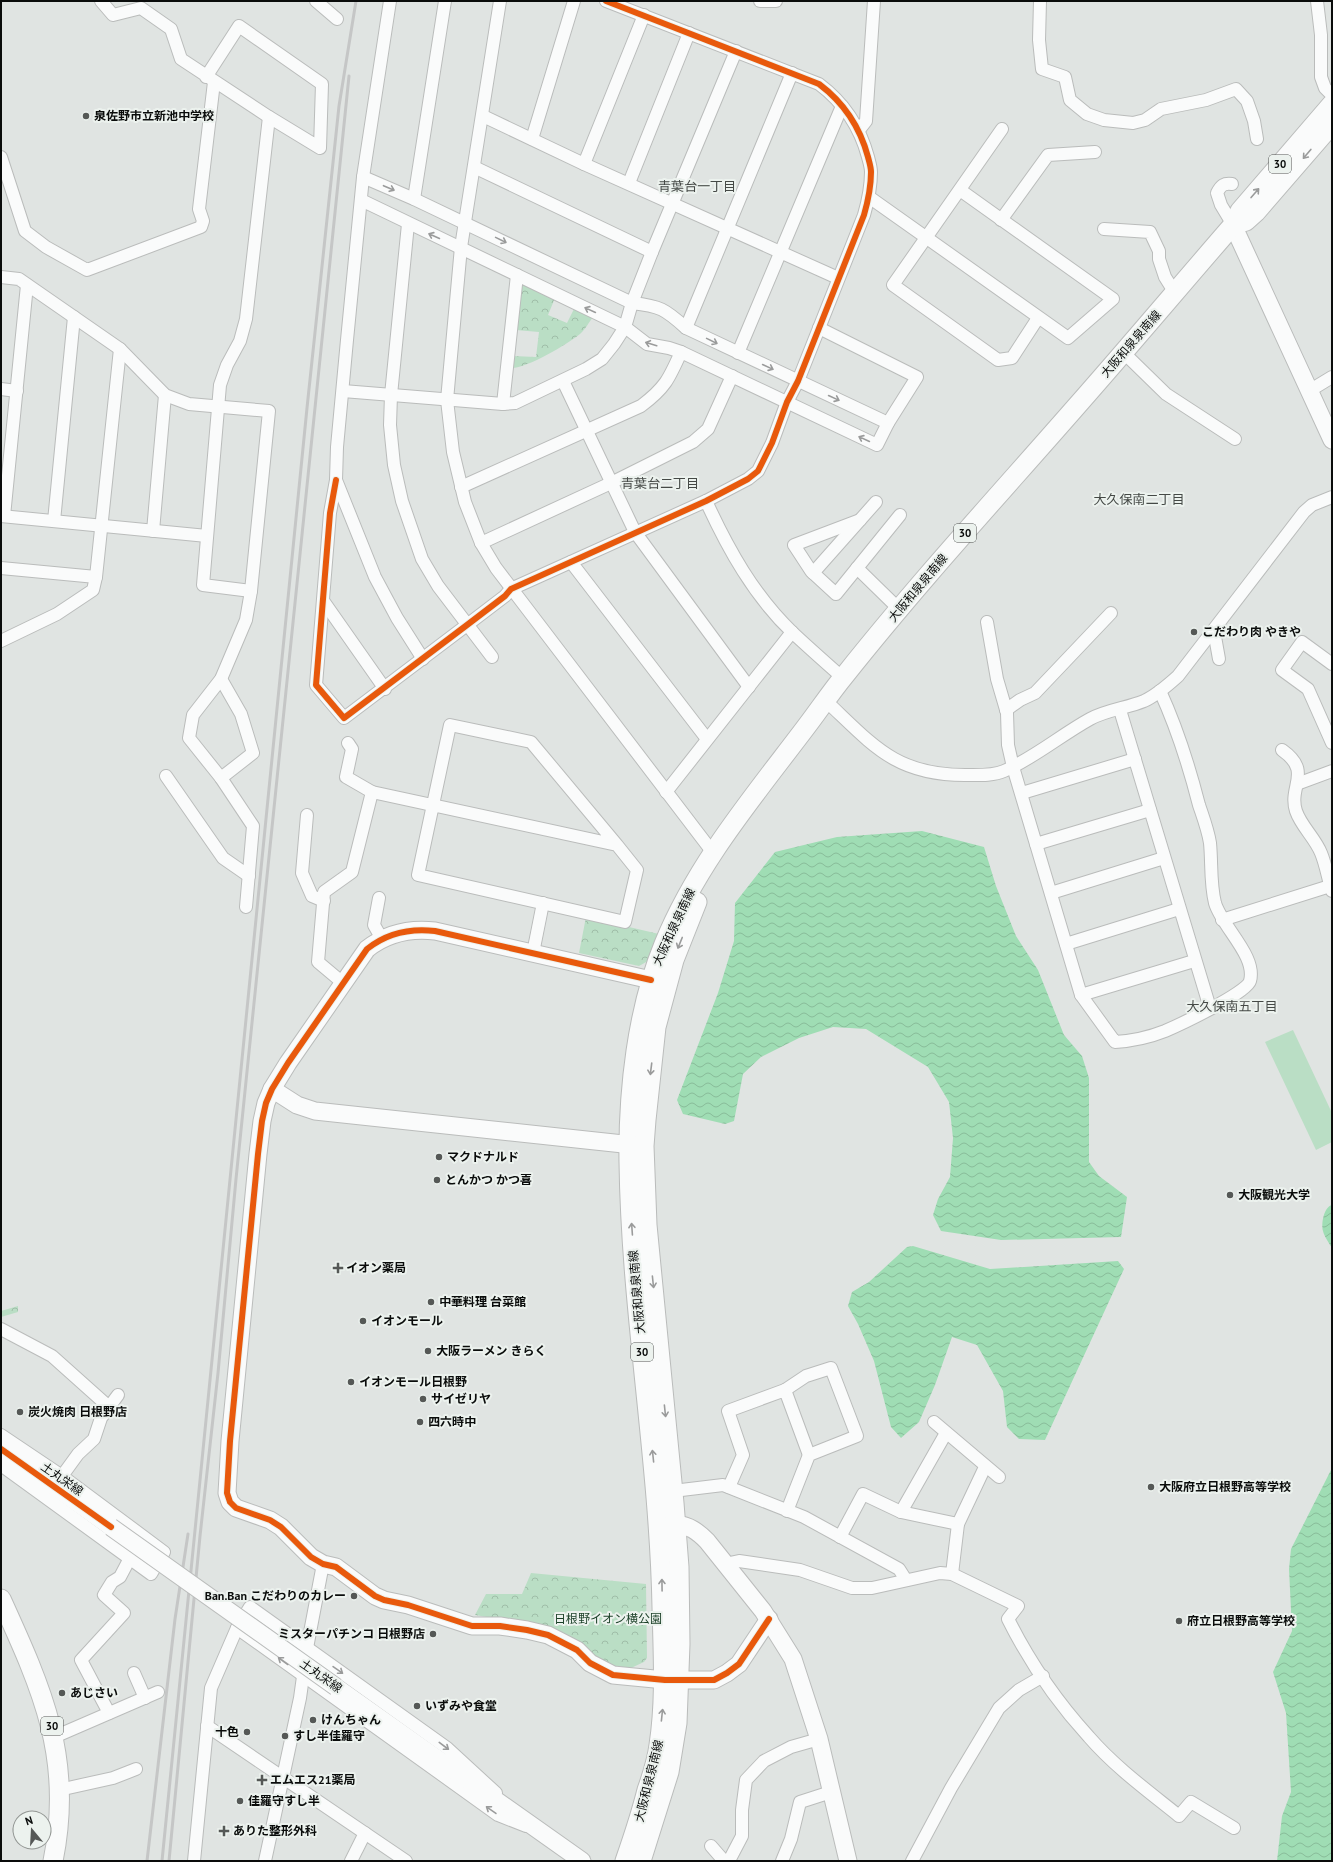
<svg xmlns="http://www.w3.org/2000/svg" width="1333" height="1862" font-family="'PT Sans','Noto Sans JP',sans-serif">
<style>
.grass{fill:#badec5}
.park{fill:url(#park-crowns)}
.water{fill:url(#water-waves)}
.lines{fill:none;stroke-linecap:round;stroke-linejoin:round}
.street-casing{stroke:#babcbb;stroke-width:14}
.secondary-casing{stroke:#babcbb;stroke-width:19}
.primary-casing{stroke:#babcbb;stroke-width:21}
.street{stroke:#fafbfb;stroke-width:12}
.secondary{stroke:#fafbfb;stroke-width:17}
.primary{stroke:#fafbfb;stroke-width:19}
.rail{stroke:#c5c6c6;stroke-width:3}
.secondary-bridge-casing{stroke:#babcbb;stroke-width:19;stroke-linecap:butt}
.secondary-bridge{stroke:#fafbfb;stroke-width:17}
.cycleway-casing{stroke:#ecf2ee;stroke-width:8}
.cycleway{stroke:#e8590c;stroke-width:6}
.oneway{stroke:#9a9b9b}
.poi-dot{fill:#555856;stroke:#ecf2ee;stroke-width:1.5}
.labels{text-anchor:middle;stroke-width:4;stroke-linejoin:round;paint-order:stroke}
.shield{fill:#ecf2ee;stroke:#4e514f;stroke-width:1}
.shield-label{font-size:11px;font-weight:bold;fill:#0a0c0b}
.poi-label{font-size:12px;font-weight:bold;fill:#0a0c0b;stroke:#ecf2ee;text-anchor:start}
.street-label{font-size:12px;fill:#0a0c0b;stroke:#ecf2ee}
.park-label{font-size:12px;fill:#193e26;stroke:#ecf2ee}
.neighbourhood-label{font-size:13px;fill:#454946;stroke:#ecf2ee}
</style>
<defs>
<pattern id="park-crowns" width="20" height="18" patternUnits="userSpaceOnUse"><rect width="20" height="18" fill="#badec5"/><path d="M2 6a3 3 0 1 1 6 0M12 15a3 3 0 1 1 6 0" fill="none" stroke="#9fbda8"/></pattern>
<pattern id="water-waves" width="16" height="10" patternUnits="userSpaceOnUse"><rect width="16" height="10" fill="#9fddb4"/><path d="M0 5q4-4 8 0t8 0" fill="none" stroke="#88bc99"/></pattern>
</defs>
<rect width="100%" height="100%" fill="#e0e4e2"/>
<path class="grass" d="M 1293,1030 L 1332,1113 L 1332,1142 L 1316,1150 L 1265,1042 Z"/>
<g class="park">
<path d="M 523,283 L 555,298 L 548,315 L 567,323 L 575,307 L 593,317 C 589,322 585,330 580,334 C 568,344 527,368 512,368 L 513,356 L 536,357 L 539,332 L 516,330 L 520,285 Z"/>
<path d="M 586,917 L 659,934 L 648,961 L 639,966 L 579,953 Z"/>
<path d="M 18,1306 L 18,1312 L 1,1317 L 1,1311 Z"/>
<path d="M 531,1573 L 646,1584 L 647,1658 L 644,1662 L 631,1668 L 598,1664 L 546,1627 L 475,1615 L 486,1594 L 522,1594 Z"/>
</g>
<g class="water">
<path d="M 922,831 L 984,847 L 996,886 L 1016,936 L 1038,970 L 1064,1035 L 1082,1056 L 1089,1078 L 1089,1162 L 1099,1176 L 1127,1197 L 1121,1237 L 1001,1240 L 941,1231 L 933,1215 L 938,1199 L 950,1177 L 953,1138 L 949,1102 L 928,1067 L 866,1029 L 833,1027 L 799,1038 L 761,1057 L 743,1074 L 734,1121 L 725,1124 L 683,1114 L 677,1100 L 718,993 L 734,941 L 735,903 L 775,852 L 837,837 Z"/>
<path d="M 1332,1205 L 1332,1248 C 1329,1243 1324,1236 1323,1231 C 1321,1223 1324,1207 1332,1205 Z"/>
<path d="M 913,1246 L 990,1269 L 1118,1261 L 1124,1269 L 1045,1440 L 1019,1439 L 1007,1427 L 1003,1391 L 977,1345 L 952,1337 L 935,1385 L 919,1422 L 901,1438 L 891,1427 L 874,1361 L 858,1324 L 848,1306 L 852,1292 L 869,1282 L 907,1247 Z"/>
<path d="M 1332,1468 L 1332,1861 L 1277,1861 L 1282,1816 L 1291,1792 L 1286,1713 L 1273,1672 L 1292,1631 L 1289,1569 L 1291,1549 Z"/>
</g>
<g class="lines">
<defs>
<g id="street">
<path d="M 101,1 L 113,15 L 141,8 L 171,29 L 181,59 L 269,117 L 320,148 L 322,84 L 239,26 L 206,77"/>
<path d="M 316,1 L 337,19"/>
<path d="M 390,1 L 363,177 L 347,340 L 337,447 L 336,480 L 375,577 L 397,618 L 423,659"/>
<path d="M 500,1 L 461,247 L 447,400 L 453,452 L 465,502 L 481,543 L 496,568 L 714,854"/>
<path d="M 760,1 L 776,1"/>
<path d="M 1040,1 L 1039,40 L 1042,69 L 1065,77 L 1070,100 L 1087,114 L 1104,120 L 1133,123 L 1145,120 L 1161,109 L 1206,100 L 1236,89 L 1247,101 L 1254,121 L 1257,139"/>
<path d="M 1317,1 L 1321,35 L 1321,77 L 1325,88 L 1332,95"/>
<path d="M 483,116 L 584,164 L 838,278"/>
<path d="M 1002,129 L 893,285 L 998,360 L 1012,358 L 1038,318"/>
<path d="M 859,130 L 866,121 L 874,1"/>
<path d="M 532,139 L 574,1"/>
<path d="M 1,157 L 25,231 L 46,247 L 87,270 L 201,227 L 203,221 L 199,209 L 214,82"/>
<path d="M 584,164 L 644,15"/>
<path d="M 474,167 L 652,252"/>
<path d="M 363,177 L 414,199 L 632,303 C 660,306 665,309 686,328 L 888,423"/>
<path d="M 629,183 L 689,33"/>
<path d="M 1232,184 C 1224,183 1221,185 1217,193 L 1221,205 L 1233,225"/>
<path d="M 869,197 L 1068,338 L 1113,299 L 960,190"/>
<path d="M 414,199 L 445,1"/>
<path d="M 361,200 L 625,327 L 647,344 L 669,348 L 681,352 L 877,445 L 888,423 L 917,377 L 819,328"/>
<path d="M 1001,220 L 1048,155 L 1095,152"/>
<path d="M 408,224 L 391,395 L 390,425 L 394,465 L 402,501 L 422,559 L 438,586 L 492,657"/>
<path d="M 1104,229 L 1150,232 L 1159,251 L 1159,259 L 1165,277 L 1175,293"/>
<path d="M 1,277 L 19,279 L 120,349 L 165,395 L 189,404 L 269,411 L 251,591 L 246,620 L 221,679 L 193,715 L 189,738 L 221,778 L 253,826 L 246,907"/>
<path d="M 686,328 L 792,73"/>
<path d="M 738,353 L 842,106"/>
<path d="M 1124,353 L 1166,394 L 1235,439"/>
<path d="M 563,381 L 635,532 L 749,687"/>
<path d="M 1,389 L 17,391"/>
<path d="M 343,391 L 503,404 L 515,403 L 586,369 L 602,359 L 614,344 L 625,327 L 632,303 L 652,252 L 736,51"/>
<path d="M 1309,391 L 1332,377"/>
<path d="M 503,404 L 517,275"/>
<path d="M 336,480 L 330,513 L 316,685 L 344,718 L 467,625 L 505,596 L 511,589 L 706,501 L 748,479 L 758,471 L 772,443 L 787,402 L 798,381 L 864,215 C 868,201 871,187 871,172 C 871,167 869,161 868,157 C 860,127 843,102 819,84 L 606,1"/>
<path d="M 461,487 L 641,406 C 665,388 669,379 681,352"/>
<path d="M 706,501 C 728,549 754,596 793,633 C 809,648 826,663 843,678"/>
<path d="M 1,516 L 207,536"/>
<path d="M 4,516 L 27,285"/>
<path d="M 860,520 L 794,545 L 811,571 L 836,594 L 900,515"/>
<path d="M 54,521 L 74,317"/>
<path d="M 153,531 L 165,395"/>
<path d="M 481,543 L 611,483 L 693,442 L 708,429 L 732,376"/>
<path d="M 571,562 L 707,739"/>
<path d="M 1,568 L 96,577 L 120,349"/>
<path d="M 857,568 L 900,610"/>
<path d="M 813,573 L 876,502"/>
<path d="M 251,591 L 203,585 L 220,385 L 227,365 L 240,341 L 246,319 L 269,117"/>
<path d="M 324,602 L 385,689"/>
<path d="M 987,622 L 997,679 L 1007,713 L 1008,745 L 1013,767 L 1081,995 L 1115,1042 C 1131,1041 1150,1037 1165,1031 C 1179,1025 1247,993 1250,981 C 1257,956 1222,927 1215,903 C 1210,883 1212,863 1210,843 C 1208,830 1203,817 1199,805 C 1189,766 1177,728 1160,691"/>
<path d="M 1214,631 L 1219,659"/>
<path d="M 1,641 L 57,614 L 93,590 L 96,577"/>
<path d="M 1332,664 L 1302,642 L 1282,670 L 1308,689 L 1332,743"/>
<path d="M 221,679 L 241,714 L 253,753 L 221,778"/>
<path d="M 826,701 C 873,745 895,775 965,775 C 977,775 993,776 1004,771 C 1034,758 1061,735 1090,719 C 1106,710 1127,708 1144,701 C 1157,695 1168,685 1178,676 L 1304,512 L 1312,505 L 1332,497"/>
<path d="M 1006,710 L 1020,700 L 1035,693 L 1111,613"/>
<path d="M 1120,710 L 1210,1008"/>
<path d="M 348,743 L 352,749 L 346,777 L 372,792"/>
<path d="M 1282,750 C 1313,772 1288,786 1296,811 C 1301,826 1315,838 1321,853 C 1326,865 1328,879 1332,891"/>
<path d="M 166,776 L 223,858 L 249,876"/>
<path d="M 1297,784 L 1332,771"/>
<path d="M 666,792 L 792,632"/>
<path d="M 1022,793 L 1135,759"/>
<path d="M 307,815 L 302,873 L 312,896 L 324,901"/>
<path d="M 1036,844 L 1150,810"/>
<path d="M 1051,893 L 1164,858"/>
<path d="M 379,898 L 374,925 L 382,939"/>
<path d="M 1222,920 L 1330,886"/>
<path d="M 1066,944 L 1179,909"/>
<path d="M 533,953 L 543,903"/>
<path d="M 343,983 L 318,962 L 324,892 L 352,872 L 372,792 L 617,845 L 531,742 L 450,725 L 418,875 L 625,922 L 637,870 L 617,845"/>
<path d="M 1081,995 L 1194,961"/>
<path d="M 1,1329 L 52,1356 L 109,1407"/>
<path d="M 785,1390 L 806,1376 L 831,1368 L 857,1436 L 809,1455 L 787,1511"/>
<path d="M 934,1422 L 999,1477"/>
<path d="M 1,1435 L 62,1476 L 164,1552 L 151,1574 L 1,1465"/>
<path d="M 62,1476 L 78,1454 L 94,1439 L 101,1418 L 118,1395"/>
<path d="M 729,1487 L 743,1455 L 728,1411 L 785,1390 L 809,1455"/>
<path d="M 673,1491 L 723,1485 L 804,1517 L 899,1569 L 906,1580"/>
<path d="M 901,1512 L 946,1433"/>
<path d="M 840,1537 L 863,1494 L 901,1512 L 958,1524"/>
<path d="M 725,1564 L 739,1561 L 800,1570 L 852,1588 L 872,1588 L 940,1573 L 952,1574 L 1018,1606 L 1008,1619 C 1029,1661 1057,1702 1089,1737 C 1115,1767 1148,1791 1179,1816 L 1191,1802 L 1234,1828"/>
<path d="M 952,1574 L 958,1524 L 985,1467"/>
<path d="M 237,1628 L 498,1815 L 526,1826"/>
<path d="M 134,1673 L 145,1698"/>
<path d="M 109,1713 L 81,1660 L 124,1613 L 104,1595 L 112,1582 L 120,1577 L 130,1558"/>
<path d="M 207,1726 L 406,1861"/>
<path d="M 54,1737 L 158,1692"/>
<path d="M 59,1790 L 113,1778 L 136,1769"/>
<path d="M 711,1846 L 724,1861"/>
<path d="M 194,1861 L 211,1688 L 237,1628 L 250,1607 L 447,1748 L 496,1793"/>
<path d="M 265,1861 L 300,1698 L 307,1648 L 323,1564"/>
<path d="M 351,1861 L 365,1833"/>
<path d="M 727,1861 L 731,1857 L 742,1836 L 742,1810 L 746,1780 L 764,1761 L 791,1747 L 819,1739"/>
<path d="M 782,1861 L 791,1839 L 800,1802 L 831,1792"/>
<path d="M 912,1861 L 951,1788 L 999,1708 L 1019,1690 L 1043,1676"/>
</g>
<g id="secondary">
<path d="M 1233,225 L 1332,440"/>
<path d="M 651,980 L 435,931 C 409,928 387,933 367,949 L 288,1063 L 272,1089 L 266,1103 L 262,1121 L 258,1154 L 230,1441 L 227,1493 L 230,1502 L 236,1508 L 270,1520 L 281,1527 L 311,1557 L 323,1564 L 336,1567 L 375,1596 L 384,1600 L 408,1605 L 472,1626 L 500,1626 L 527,1630 L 548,1635 L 577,1650 L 590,1663 L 613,1675 L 665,1680 L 714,1680 L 727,1673 L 739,1664 L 769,1619"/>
<path d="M 272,1089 L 297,1105 L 315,1111 L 642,1146"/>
<path d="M 1,1449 L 111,1527"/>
<path d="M 676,1524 C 690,1526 697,1531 707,1541 L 763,1611 L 793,1659 L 819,1739 L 848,1861"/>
<path d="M 336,1687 L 582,1861"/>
</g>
<g id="primary">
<path d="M 1239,223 L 1246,221 L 1256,212 L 1332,124"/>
<path d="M 1,1599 C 42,1689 74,1759 53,1861"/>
<path d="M 625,1861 C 633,1838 641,1814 647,1790 C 652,1776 657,1761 659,1745 C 666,1699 663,1653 662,1607 C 659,1458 631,1311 629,1162 C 628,1091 637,1010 664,944 C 697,863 754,796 806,727 C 819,710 831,692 845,675 C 918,583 998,496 1075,408 C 1128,348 1180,286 1233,225 L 1240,211 L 1332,104"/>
<path d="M 641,1861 L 669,1772 L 677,1723 L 680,1644 L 679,1567 L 674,1503 L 647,1225 L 644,1146 L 646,1120 L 656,1027 L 674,960 L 697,902"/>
</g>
</defs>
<use href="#street" class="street-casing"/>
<use href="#secondary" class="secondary-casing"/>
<use href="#primary" class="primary-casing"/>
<use href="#street" class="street"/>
<use href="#secondary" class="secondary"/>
<use href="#primary" class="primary"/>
<g class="rail">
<path d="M 147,1861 L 175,1619 L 188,1534"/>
<path d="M 162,1861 L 307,408 L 339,106 L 356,1"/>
<path d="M 169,1861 L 200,1536 L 218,1373 L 236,1179 L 349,76"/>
</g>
<defs>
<path id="secondary-bridge" d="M 111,1527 L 336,1687"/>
</defs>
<use href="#secondary-bridge" class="secondary-bridge-casing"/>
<use href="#secondary-bridge" class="secondary-bridge"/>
<defs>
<g id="cycleway">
<path d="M 336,480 L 330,513 L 316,685 L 344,718 L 467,625 L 505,596 L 511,589 L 706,501 L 748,479 L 758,471 L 772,443 L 787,402 L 798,381 L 864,215 C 868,201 871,187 871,172 C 871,167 869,161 868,157 C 860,127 843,102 819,84 L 606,1"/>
<path d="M 651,980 L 435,931 C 409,928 387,933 367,949 L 288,1063 L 272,1089 L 266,1103 L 262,1121 L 258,1154 L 230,1441 L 227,1493 L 230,1502 L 236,1508 L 270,1520 L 281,1527 L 311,1557 L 323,1564 L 336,1567 L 375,1596 L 384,1600 L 408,1605 L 472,1626 L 500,1626 L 527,1630 L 548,1635 L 577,1650 L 590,1663 L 613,1675 L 665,1680 L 714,1680 L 727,1673 L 739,1664 L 769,1619"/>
<path d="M 1,1449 L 111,1527"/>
</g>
</defs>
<use href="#cycleway" class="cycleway-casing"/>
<use href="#cycleway" class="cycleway"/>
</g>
<defs><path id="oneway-shaft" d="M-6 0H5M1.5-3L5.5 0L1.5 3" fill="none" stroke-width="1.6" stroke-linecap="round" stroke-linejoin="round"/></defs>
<g class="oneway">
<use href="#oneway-shaft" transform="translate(1307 154) rotate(130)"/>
<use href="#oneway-shaft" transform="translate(389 188) rotate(23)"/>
<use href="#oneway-shaft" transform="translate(1255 193) rotate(-49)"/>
<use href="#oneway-shaft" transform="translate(434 236) rotate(-156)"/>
<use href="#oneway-shaft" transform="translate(501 240) rotate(26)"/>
<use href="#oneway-shaft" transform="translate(590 310) rotate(-155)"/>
<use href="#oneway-shaft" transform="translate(712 341) rotate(26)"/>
<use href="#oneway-shaft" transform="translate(651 344) rotate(-163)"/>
<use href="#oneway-shaft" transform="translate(768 367) rotate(25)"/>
<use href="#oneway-shaft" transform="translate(834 398) rotate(25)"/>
<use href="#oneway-shaft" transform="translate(864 439) rotate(-155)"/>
<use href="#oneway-shaft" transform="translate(680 943) rotate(112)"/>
<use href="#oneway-shaft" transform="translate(651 1069) rotate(97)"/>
<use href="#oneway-shaft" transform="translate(632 1229) rotate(-94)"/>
<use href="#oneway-shaft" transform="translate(653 1282) rotate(84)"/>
<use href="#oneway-shaft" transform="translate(665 1411) rotate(84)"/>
<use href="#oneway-shaft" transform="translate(653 1456) rotate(-96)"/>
<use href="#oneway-shaft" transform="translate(662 1585) rotate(-91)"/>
<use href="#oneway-shaft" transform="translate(283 1661) rotate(-144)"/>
<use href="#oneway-shaft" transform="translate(338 1670) rotate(35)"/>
<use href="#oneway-shaft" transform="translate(662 1715) rotate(-84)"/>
<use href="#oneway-shaft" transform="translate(444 1746) rotate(37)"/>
<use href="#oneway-shaft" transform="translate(491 1810) rotate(-145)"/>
</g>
<g class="poi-dot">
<circle cx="86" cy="116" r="4"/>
<circle cx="1194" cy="632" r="4"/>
<circle cx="439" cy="1157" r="4"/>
<circle cx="437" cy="1180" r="4"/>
<circle cx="1230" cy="1195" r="4"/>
<path d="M336 1262h4v4h4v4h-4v4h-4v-4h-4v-4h4z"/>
<circle cx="431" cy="1302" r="4"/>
<circle cx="363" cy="1321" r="4"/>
<circle cx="428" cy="1351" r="4"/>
<circle cx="351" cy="1382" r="4"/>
<circle cx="423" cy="1399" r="4"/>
<circle cx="20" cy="1412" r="4"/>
<circle cx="420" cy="1422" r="4"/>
<circle cx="1151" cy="1487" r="4"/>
<circle cx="354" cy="1596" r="4"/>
<circle cx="1179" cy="1621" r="4"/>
<circle cx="433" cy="1634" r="4"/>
<circle cx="62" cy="1693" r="4"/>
<circle cx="417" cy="1706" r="4"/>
<circle cx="313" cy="1720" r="4"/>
<circle cx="247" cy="1732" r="4"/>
<circle cx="285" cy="1736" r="4"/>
<path d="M260 1774h4v4h4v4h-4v4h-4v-4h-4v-4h4z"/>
<circle cx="240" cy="1801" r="4"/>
<path d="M222 1825h4v4h4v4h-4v4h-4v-4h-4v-4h4z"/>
</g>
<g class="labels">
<g class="shield">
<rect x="1269" y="155" width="22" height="18" rx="3"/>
<rect x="954" y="524" width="22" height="18" rx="3"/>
<rect x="631" y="1343" width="22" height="18" rx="3"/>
<rect x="41" y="1717" width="22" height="18" rx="3"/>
</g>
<g class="shield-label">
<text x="1280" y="168">30</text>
<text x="965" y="537">30</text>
<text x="642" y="1356">30</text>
<text x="52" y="1730">30</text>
</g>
<g class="poi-label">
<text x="94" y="120">泉佐野市立新池中学校</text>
<text x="1202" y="636">こだわり肉 やきや</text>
<text x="447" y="1161">マクドナルド</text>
<text x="445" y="1184">とんかつ かつ喜</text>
<text x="1238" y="1199">大阪観光大学</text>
<text x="346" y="1272">イオン薬局</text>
<text x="439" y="1306">中華料理 台菜館</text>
<text x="371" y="1325">イオンモール</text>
<text x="436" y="1355">大阪ラーメン きらく</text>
<text x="359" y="1386">イオンモール日根野</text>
<text x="431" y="1403">サイゼリヤ</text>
<text x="28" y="1416">炭火焼肉 日根野店</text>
<text x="428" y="1426">四六時中</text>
<text x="1159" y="1491">大阪府立日根野高等学校</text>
<text x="346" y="1600" text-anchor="end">Ban.Ban こだわりのカレー</text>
<text x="1187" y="1625">府立日根野高等学校</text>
<text x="425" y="1638" text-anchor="end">ミスターパチンコ 日根野店</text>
<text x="70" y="1697">あじさい</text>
<text x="425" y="1710">いずみや食堂</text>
<text x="321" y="1724">けんちゃん</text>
<text x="239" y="1736" text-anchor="end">十色</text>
<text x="293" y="1740">すし半佳羅守</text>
<text x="270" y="1784">エムエス21薬局</text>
<text x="248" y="1805">佳羅守すし半</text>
<text x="233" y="1835">ありた整形外科</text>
</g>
<g class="street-label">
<text transform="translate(1131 344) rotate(-49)" y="4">大阪和泉泉南線</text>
<text transform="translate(918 588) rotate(-50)" y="4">大阪和泉泉南線</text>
<text transform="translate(674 927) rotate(-65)" y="4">大阪和泉泉南線</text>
<text transform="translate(637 1292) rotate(-95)" y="4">大阪和泉泉南線</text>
<text transform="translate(62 1479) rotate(35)" y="4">土丸栄線</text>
<text transform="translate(321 1676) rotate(35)" y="4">土丸栄線</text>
<text transform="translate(649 1781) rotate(-76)" y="4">大阪和泉泉南線</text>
</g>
<g class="park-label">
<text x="608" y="1623">日根野イオン横公園</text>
</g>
<g class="neighbourhood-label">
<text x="697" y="191">青葉台一丁目</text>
<text x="660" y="488">青葉台二丁目</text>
<text x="1139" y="504">大久保南二丁目</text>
<text x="1232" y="1011">大久保南五丁目</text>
</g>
</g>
<rect width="1333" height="1862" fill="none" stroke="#0a0c0b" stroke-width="4"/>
<g transform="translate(32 1830) rotate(342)"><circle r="19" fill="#ecf2ee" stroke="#929693"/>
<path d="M0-3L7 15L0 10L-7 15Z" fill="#555856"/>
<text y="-6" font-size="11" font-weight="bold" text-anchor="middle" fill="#0a0c0b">N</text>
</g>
</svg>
